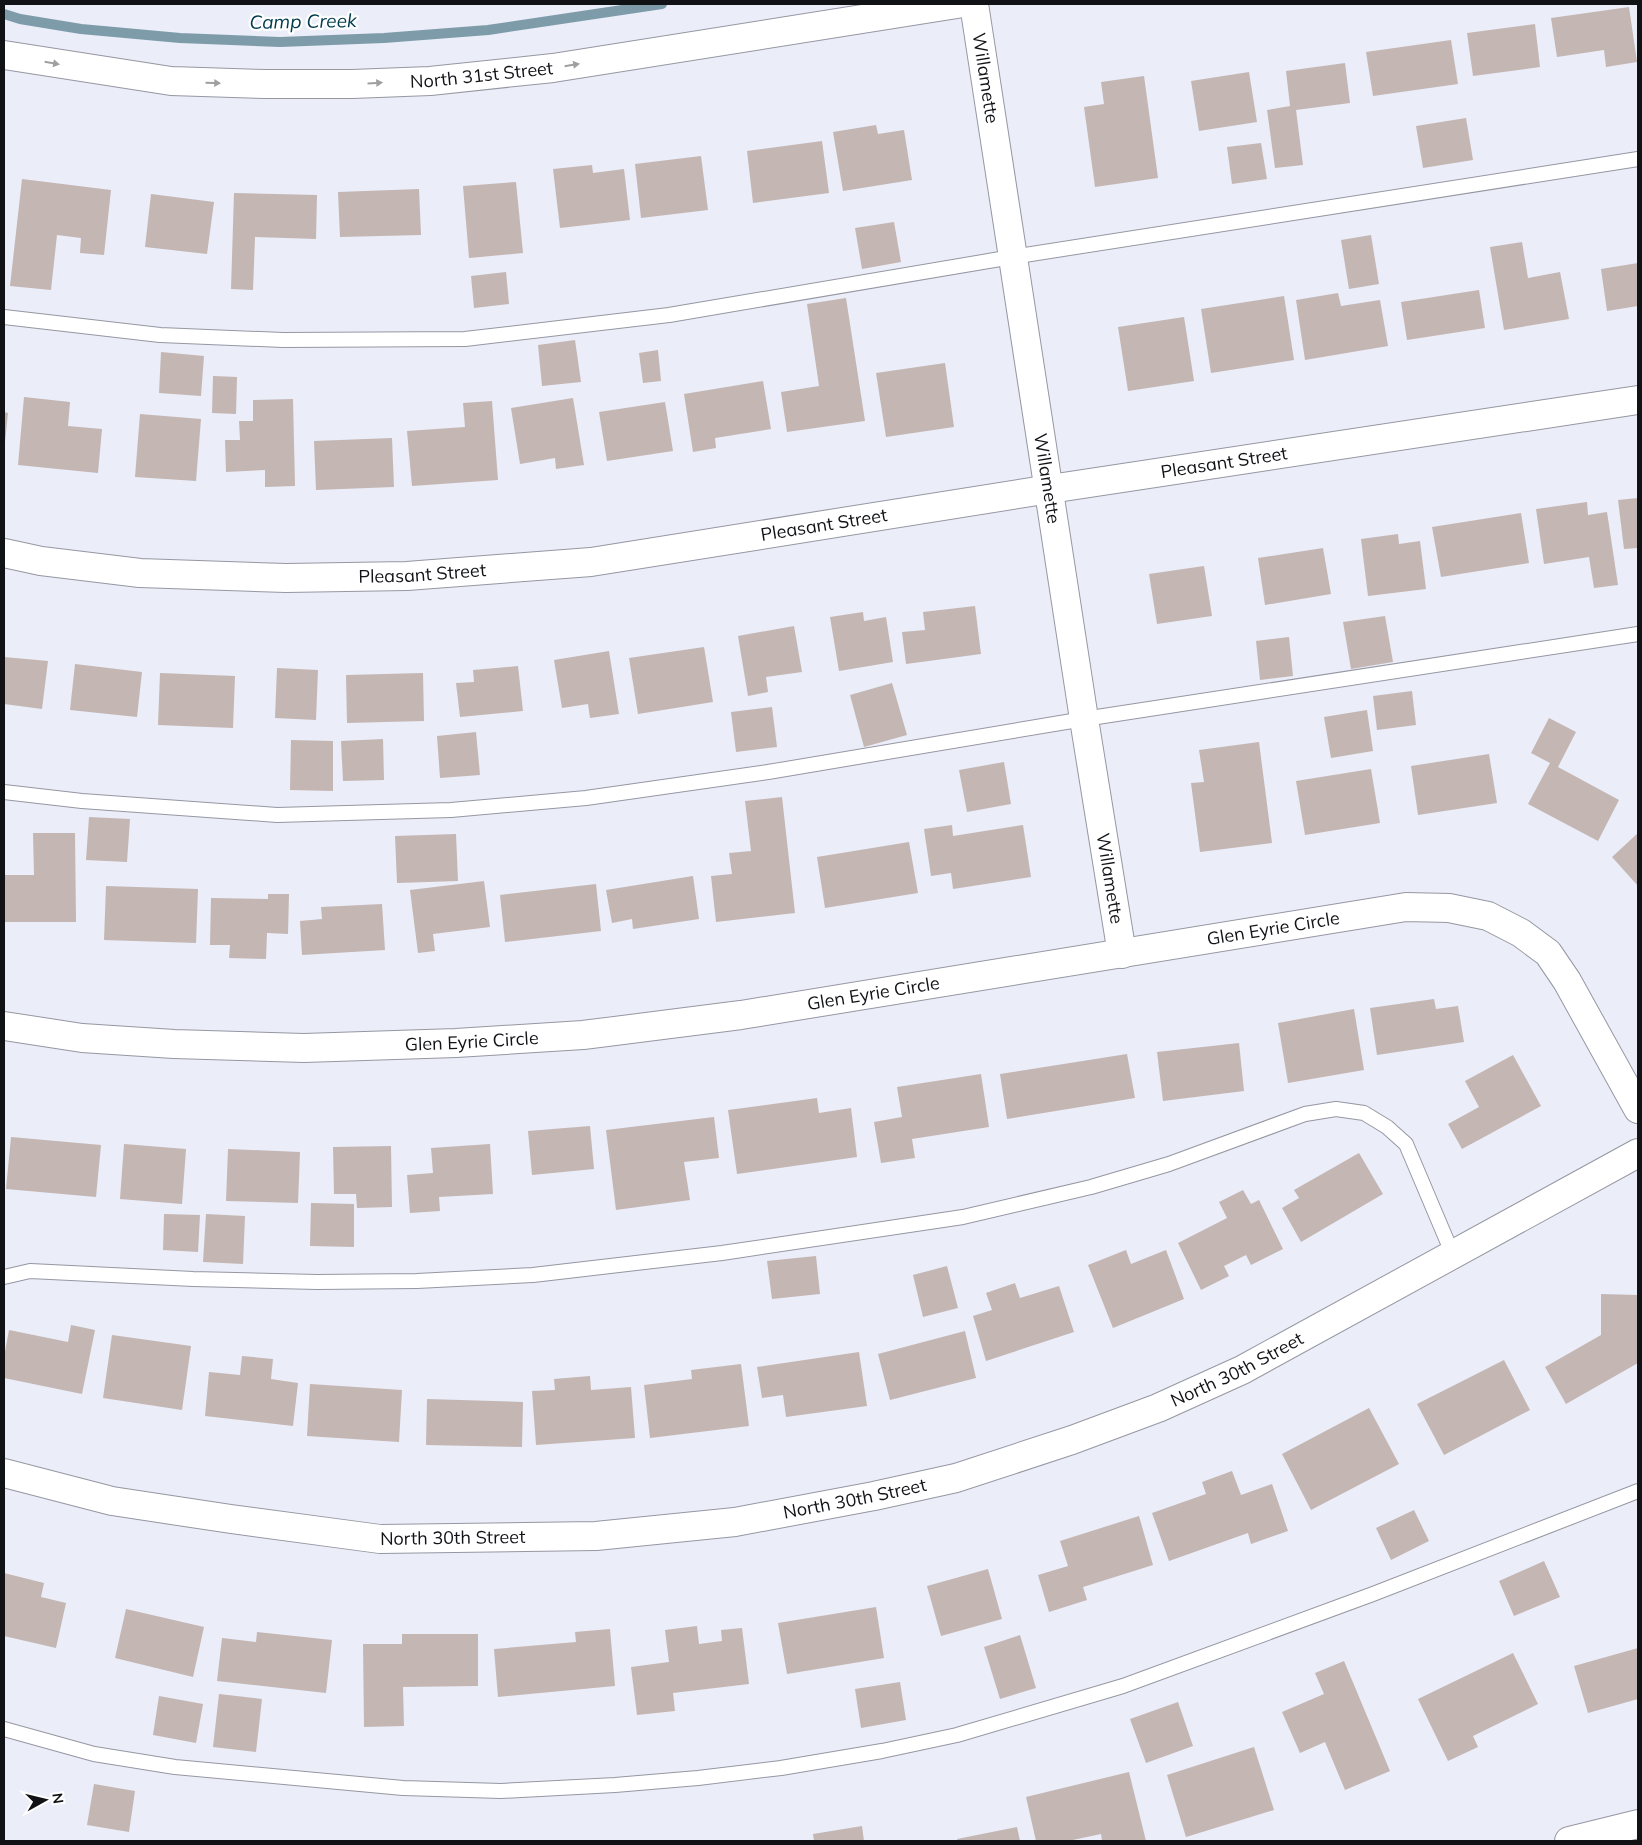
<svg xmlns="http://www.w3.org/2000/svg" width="1642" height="1845" font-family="Mulish,sans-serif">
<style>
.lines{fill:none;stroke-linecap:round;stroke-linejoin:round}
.stream{stroke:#7e9baa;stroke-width:10}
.building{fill:#c4b6b3}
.lane-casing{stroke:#9597a2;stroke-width:16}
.street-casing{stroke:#9597a2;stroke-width:30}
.secondary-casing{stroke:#9597a2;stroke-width:30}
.primary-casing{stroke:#9597a2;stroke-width:30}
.lane{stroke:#fff;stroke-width:14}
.street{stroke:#fff;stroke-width:28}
.secondary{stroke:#fff;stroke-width:28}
.primary{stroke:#fff;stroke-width:28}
.oneway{fill:#a0a0a2}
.labels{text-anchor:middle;stroke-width:4.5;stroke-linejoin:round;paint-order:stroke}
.street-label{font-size:18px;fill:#111216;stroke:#fff}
.water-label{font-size:19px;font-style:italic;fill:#003a4e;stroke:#fff}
</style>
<rect width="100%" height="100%" fill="#ebedf9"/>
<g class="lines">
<path class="stream" d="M 4,14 L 20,19 L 81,29 L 180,38 L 280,42 L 384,38 L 488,30 L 662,4"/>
</g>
<g class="building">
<path d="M 1629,7 L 1637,62 L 1606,67 L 1604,50 L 1557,57 L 1551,18 Z"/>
<path d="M 1535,24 L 1540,67 L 1473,76 L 1467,33 Z"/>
<path d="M 1451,40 L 1458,84 L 1373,96 L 1366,52 Z"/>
<path d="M 1345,63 L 1350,103 L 1296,110 L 1303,165 L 1275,168 L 1267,110 L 1290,106 L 1286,71 Z"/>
<path d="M 1249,72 L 1257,122 L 1199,131 L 1191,81 Z"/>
<path d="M 1144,76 L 1158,178 L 1095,187 L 1084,107 L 1104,104 L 1101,82 Z"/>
<path d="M 1466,118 L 1473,160 L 1423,168 L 1416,126 Z"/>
<path d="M 876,125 L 878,134 L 904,130 L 912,180 L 843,191 L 833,132 Z"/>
<path d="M 822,141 L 829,193 L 753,203 L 747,151 Z"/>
<path d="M 1261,143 L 1267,179 L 1232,184 L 1227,147 Z"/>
<path d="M 701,156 L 708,210 L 641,218 L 635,164 Z"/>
<path d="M 592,165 L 593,173 L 624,169 L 630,220 L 560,228 L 553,169 Z"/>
<path d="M 22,179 L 111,190 L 104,255 L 80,253 L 81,238 L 57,235 L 51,290 L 10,286 Z"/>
<path d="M 516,182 L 523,253 L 469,258 L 463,186 Z"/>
<path d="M 419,189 L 421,235 L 340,237 L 338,192 Z"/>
<path d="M 234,193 L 317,195 L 316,239 L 255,237 L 253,290 L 231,289 Z"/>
<path d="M 151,194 L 214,202 L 207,254 L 145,247 Z"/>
<path d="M 894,222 L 901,262 L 862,269 L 855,228 Z"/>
<path d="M 1371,235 L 1379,284 L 1349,289 L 1341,240 Z"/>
<path d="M 1522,242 L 1528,278 L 1560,272 L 1569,319 L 1504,330 L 1490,247 Z"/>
<path d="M 1638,263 L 1638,306 L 1607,311 L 1601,269 Z"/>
<path d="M 506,272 L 509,304 L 474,308 L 471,276 Z"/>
<path d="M 1479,290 L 1485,328 L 1407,340 L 1401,302 Z"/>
<path d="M 1338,293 L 1341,306 L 1380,300 L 1388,346 L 1305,360 L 1296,300 Z"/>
<path d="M 1284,296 L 1294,360 L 1211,373 L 1201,309 Z"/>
<path d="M 846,298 L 865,421 L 787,432 L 781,392 L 819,386 L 807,304 Z"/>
<path d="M 1184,317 L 1194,381 L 1128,391 L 1118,327 Z"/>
<path d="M 575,340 L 581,382 L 542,386 L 538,345 Z"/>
<path d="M 658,350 L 661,381 L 643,383 L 639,353 Z"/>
<path d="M 161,352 L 204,356 L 201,396 L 159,393 Z"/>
<path d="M 945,363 L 954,427 L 886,437 L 876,373 Z"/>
<path d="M 213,376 L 237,377 L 236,414 L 212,413 Z"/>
<path d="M 763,381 L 771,429 L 715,438 L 716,448 L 693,452 L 684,394 Z"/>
<path d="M 24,397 L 70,402 L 68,426 L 102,429 L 98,473 L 18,465 Z"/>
<path d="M 573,398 L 584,465 L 556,469 L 555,458 L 520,464 L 511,408 Z"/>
<path d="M 293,399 L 295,486 L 265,487 L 265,470 L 226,472 L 225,440 L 240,440 L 239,421 L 253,421 L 253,400 Z"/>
<path d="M 492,401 L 498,480 L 412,486 L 407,431 L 465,427 L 463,403 Z"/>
<path d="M 665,402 L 673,451 L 607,461 L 599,412 Z"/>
<path d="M 4,412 L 8,413 L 5,442 L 4,442 Z"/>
<path d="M 140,414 L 201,419 L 196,481 L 135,477 Z"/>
<path d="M 392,438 L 394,487 L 316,490 L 314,441 Z"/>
<path d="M 1638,498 L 1638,548 L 1624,549 L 1618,500 Z"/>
<path d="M 1587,502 L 1588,515 L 1607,512 L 1618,585 L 1594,588 L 1589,557 L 1544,564 L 1536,509 Z"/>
<path d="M 1521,513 L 1529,563 L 1441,577 L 1432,527 Z"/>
<path d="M 1398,534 L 1399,544 L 1420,541 L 1426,589 L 1368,596 L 1361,539 Z"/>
<path d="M 1323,548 L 1331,594 L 1265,605 L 1258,558 Z"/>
<path d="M 1204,566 L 1212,616 L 1157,624 L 1149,574 Z"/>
<path d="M 975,606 L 981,654 L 906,664 L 902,632 L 925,630 L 923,612 Z"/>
<path d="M 863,612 L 864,621 L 886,617 L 893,662 L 839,671 L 830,617 Z"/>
<path d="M 1385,616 L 1393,662 L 1351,669 L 1343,622 Z"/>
<path d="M 794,626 L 802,672 L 766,677 L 768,692 L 748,696 L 738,636 Z"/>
<path d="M 1289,637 L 1293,676 L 1260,680 L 1256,641 Z"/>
<path d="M 704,647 L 713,702 L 638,714 L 629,658 Z"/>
<path d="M 609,651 L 619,714 L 590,718 L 588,704 L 562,708 L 554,660 Z"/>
<path d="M 4,657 L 48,661 L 42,709 L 4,704 Z"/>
<path d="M 75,664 L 142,672 L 137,717 L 70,710 Z"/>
<path d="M 518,666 L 523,711 L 460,717 L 456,683 L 474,682 L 473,670 Z"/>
<path d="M 277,668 L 318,670 L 316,720 L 275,718 Z"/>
<path d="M 160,673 L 235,676 L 233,728 L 158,725 Z"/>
<path d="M 423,673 L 424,721 L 347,723 L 346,675 Z"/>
<path d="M 892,683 L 907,735 L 864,747 L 850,695 Z"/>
<path d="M 1412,691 L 1416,725 L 1377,730 L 1373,696 Z"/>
<path d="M 772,707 L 777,747 L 736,752 L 731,712 Z"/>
<path d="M 1367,710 L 1373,751 L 1331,758 L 1324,717 Z"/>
<path d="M 1549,718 L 1576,732 L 1558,767 L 1619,800 L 1598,841 L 1528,804 L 1550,763 L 1531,753 Z"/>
<path d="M 476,732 L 480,775 L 440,778 L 437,736 Z"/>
<path d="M 383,739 L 384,780 L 343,781 L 341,741 Z"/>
<path d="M 291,740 L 333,741 L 333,791 L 290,790 Z"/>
<path d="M 1259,742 L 1272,843 L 1200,852 L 1191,783 L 1204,782 L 1199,750 Z"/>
<path d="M 1489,754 L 1497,803 L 1418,815 L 1411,766 Z"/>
<path d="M 1004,762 L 1011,804 L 967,812 L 959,770 Z"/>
<path d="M 1371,769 L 1380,823 L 1305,835 L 1296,781 Z"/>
<path d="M 782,797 L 795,913 L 716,922 L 711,876 L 732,874 L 729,853 L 751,851 L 745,801 Z"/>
<path d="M 89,817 L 130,819 L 127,862 L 86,860 Z"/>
<path d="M 952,825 L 953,836 L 1023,825 L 1031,877 L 953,889 L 951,873 L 931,876 L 924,829 Z"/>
<path d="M 33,833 L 75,833 L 76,922 L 4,922 L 4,875 L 34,875 Z"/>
<path d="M 1638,833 L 1638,886 L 1612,857 Z"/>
<path d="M 456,834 L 458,881 L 397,883 L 395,836 Z"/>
<path d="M 909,842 L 918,893 L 825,908 L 817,857 Z"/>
<path d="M 693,876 L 699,919 L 633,929 L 632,919 L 612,923 L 606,890 Z"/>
<path d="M 484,881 L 490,927 L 433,934 L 435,951 L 418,953 L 410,890 Z"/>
<path d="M 596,884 L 601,931 L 505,942 L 500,895 Z"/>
<path d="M 106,886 L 198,889 L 196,943 L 104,940 Z"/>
<path d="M 268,894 L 289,894 L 288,934 L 267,933 L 266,959 L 229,958 L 230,945 L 210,945 L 211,898 L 268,899 Z"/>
<path d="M 382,904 L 385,950 L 302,955 L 300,921 L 322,919 L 321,907 Z"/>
<path d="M 1434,999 L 1436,1009 L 1458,1006 L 1464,1042 L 1377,1055 L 1370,1008 Z"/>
<path d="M 1354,1009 L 1364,1070 L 1288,1083 L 1278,1023 Z"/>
<path d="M 1239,1043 L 1244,1091 L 1163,1101 L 1157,1052 Z"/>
<path d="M 1127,1054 L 1135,1098 L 1007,1119 L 1000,1074 Z"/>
<path d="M 1513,1055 L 1541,1106 L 1462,1149 L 1448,1124 L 1479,1107 L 1465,1081 Z"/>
<path d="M 981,1074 L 989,1127 L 912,1139 L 915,1158 L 881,1163 L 874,1122 L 902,1117 L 897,1087 Z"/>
<path d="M 817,1098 L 819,1113 L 851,1108 L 857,1157 L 737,1174 L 728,1110 Z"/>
<path d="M 714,1117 L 719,1158 L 684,1162 L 690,1200 L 616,1210 L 606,1130 Z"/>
<path d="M 590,1126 L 594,1169 L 532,1175 L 528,1131 Z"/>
<path d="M 11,1137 L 101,1145 L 96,1197 L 6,1189 Z"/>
<path d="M 124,1144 L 186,1149 L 182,1204 L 120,1199 Z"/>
<path d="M 490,1144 L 493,1194 L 439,1197 L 440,1211 L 410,1213 L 407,1175 L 433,1173 L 431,1148 Z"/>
<path d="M 391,1146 L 392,1207 L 357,1208 L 356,1194 L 334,1194 L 333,1147 Z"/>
<path d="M 228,1149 L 300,1152 L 298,1203 L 226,1201 Z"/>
<path d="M 1359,1153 L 1383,1194 L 1301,1242 L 1282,1208 L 1299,1198 L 1294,1190 Z"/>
<path d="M 1243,1190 L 1251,1204 L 1259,1200 L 1283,1249 L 1251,1265 L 1246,1255 L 1224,1266 L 1229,1276 L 1201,1290 L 1178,1243 L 1227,1218 L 1219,1202 Z"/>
<path d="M 311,1203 L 354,1204 L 354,1247 L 310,1246 Z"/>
<path d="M 164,1214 L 200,1215 L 198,1252 L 163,1250 Z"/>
<path d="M 206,1214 L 245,1216 L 243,1264 L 203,1262 Z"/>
<path d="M 1126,1250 L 1131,1264 L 1166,1250 L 1184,1299 L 1113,1328 L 1088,1265 Z"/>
<path d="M 816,1256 L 820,1294 L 772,1299 L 767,1261 Z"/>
<path d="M 947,1266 L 958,1308 L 923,1317 L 913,1275 Z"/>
<path d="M 1015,1283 L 1020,1298 L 1059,1286 L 1074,1332 L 986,1361 L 973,1316 L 992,1310 L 986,1293 Z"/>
<path d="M 1601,1294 L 1638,1295 L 1638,1363 L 1566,1404 L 1545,1367 L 1601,1335 Z"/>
<path d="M 71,1325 L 95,1330 L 82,1394 L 4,1378 L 4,1357 L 9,1330 L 68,1342 Z"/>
<path d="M 965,1331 L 976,1378 L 890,1400 L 878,1354 Z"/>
<path d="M 112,1335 L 191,1346 L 182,1410 L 103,1398 Z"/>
<path d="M 859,1352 L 867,1406 L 786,1417 L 783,1395 L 762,1398 L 757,1367 Z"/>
<path d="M 242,1356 L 273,1359 L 271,1379 L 298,1383 L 293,1426 L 205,1416 L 209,1372 L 240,1375 Z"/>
<path d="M 1504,1360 L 1530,1410 L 1444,1455 L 1417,1404 Z"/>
<path d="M 741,1364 L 749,1426 L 650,1438 L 644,1385 L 692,1379 L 691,1370 Z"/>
<path d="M 590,1376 L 591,1390 L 631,1387 L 635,1438 L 536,1445 L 532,1391 L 555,1390 L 554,1379 Z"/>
<path d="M 310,1384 L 402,1390 L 399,1442 L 307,1436 Z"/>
<path d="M 427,1399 L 523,1402 L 522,1447 L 426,1445 Z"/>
<path d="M 1369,1408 L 1399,1464 L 1311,1510 L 1282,1454 Z"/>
<path d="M 1232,1471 L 1241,1495 L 1272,1484 L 1288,1531 L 1251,1544 L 1248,1533 L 1169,1561 L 1152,1513 L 1206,1494 L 1202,1482 Z"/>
<path d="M 1414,1510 L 1429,1541 L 1391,1560 L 1376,1528 Z"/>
<path d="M 1139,1516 L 1153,1565 L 1083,1587 L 1087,1600 L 1049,1612 L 1038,1575 L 1068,1566 L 1060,1541 Z"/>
<path d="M 1544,1561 L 1560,1597 L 1514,1616 L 1499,1581 Z"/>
<path d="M 988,1569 L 1002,1619 L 941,1636 L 927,1586 Z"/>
<path d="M 4,1573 L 44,1583 L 41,1597 L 66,1603 L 56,1648 L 4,1636 Z"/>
<path d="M 876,1607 L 884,1658 L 787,1674 L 778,1623 Z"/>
<path d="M 126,1609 L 204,1627 L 193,1677 L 115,1658 Z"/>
<path d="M 697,1626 L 699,1644 L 722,1641 L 721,1630 L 742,1628 L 749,1684 L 673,1693 L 675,1711 L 637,1715 L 631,1667 L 669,1662 L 665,1630 Z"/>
<path d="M 610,1629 L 615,1686 L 498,1697 L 494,1649 L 576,1642 L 575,1632 Z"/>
<path d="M 257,1632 L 332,1640 L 326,1693 L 217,1681 L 222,1638 L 256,1642 Z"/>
<path d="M 402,1634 L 478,1634 L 478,1686 L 403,1687 L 404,1726 L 364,1727 L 363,1644 L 402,1644 Z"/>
<path d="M 1020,1635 L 1036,1688 L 1000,1699 L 984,1647 Z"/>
<path d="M 1638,1648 L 1638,1699 L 1588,1713 L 1574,1666 Z"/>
<path d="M 1513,1653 L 1538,1704 L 1473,1736 L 1478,1747 L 1448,1761 L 1418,1699 Z"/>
<path d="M 1344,1661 L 1390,1771 L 1345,1790 L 1325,1742 L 1300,1753 L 1282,1712 L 1324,1694 L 1315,1673 Z"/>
<path d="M 900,1682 L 906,1720 L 861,1728 L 855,1689 Z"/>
<path d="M 219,1694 L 262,1699 L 256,1752 L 213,1747 Z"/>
<path d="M 159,1696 L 203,1704 L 196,1743 L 153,1735 Z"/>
<path d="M 1178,1702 L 1193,1746 L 1146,1763 L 1130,1719 Z"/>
<path d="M 1254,1747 L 1274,1810 L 1186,1837 L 1167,1775 Z"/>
<path d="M 1129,1772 L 1146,1841 L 1102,1841 L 1101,1834 L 1068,1841 L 1036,1841 L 1026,1797 Z"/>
<path d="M 94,1784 L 135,1791 L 129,1832 L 87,1825 Z"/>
<path d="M 862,1826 L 864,1841 L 814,1841 L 813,1834 Z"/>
<path d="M 1017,1827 L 1020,1841 L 958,1841 L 957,1839 Z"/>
</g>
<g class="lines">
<defs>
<g id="lane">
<path d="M 4,317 L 160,335 L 283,340 L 465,339 L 669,315 L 1012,257 L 1638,159"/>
<path d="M 4,792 L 82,801 L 277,815 L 451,810 L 586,798 L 768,772 L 1084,719 L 1638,634"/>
<path d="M 4,1277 L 30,1271 L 193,1279 L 317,1282 L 417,1281 L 533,1275 L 722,1253 L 963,1217 L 1091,1187 L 1169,1164 L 1305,1114 L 1336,1109 L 1364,1113 L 1387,1127 L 1406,1144 L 1453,1255"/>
<path d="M 4,1729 L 94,1754 L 175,1767 L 403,1788 L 501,1791 L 615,1785 L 698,1778 L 781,1768 L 882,1751 L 957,1735 L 1123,1686 L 1373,1594 L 1638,1491"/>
</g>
<g id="street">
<path id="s1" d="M 974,4 L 1084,719 L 1122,954"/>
<path id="s2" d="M 4,553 L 41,561 L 140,573 L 286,578 L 407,576 L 591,562 L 1050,489 L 1638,400"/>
<path id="s3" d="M 4,1026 L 82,1038 L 174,1044 L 304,1048 L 456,1043 L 583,1035 L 741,1015 L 1406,907 L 1449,908 L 1488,916 L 1521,933 L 1548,953 L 1567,981 L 1638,1109"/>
<path d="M 1569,1841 L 1638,1824"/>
</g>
<g id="secondary">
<path id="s4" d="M 4,1473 L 112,1501 L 231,1519 L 380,1539 L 596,1536 L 735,1522 L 874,1496 L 956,1478 L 1072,1440 L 1158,1408 L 1242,1370 L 1638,1153"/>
</g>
<g id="primary">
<path id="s5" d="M 4,55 L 171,81 L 265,84 L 352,84 L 430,81 L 553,68 L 957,4"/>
</g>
</defs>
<use href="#lane" class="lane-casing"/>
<use href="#street" class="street-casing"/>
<use href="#secondary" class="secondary-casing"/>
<use href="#primary" class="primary-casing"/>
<use href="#lane" class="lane"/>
<use href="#street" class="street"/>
<use href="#secondary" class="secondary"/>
<use href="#primary" class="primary"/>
</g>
<defs><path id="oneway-solid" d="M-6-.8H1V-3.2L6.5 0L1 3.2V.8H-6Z" transform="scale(1.25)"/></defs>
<g class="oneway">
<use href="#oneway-solid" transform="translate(52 63) rotate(10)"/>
<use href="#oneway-solid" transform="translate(572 65) rotate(-9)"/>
<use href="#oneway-solid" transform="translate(213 83) rotate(2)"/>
<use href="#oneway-solid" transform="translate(375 83) rotate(-3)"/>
</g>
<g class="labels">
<g class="street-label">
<text dy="6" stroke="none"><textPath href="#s5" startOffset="480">North 31st Street</textPath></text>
<text dy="6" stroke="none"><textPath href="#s1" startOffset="75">Willamette</textPath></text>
<text dy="6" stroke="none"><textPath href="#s2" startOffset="1230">Pleasant Street</textPath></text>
<text dy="6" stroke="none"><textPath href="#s1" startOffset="480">Willamette</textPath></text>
<text dy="6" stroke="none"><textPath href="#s2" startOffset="825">Pleasant Street</textPath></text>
<text dy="6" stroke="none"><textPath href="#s2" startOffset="420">Pleasant Street</textPath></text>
<text dy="6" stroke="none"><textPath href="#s1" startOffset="885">Willamette</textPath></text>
<text dy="6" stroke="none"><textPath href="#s3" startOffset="1279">Glen Eyrie Circle</textPath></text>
<text dy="6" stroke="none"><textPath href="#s3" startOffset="874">Glen Eyrie Circle</textPath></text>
<text dy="6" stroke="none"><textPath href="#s3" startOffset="469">Glen Eyrie Circle</textPath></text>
<text dy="6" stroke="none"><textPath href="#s4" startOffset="1265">North 30th Street</textPath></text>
<text dy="6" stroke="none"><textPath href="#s4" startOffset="860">North 30th Street</textPath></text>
<text dy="6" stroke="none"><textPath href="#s4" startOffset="455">North 30th Street</textPath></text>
</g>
<g class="water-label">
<text transform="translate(303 21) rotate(-1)" y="7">Camp Creek</text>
</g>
</g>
<rect width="1642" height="1845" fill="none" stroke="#111216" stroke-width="10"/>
<g transform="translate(45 1800) rotate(82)" stroke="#ffffff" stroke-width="4" paint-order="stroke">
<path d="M0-4L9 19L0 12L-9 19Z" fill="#111216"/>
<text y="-8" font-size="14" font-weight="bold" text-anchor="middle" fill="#111216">N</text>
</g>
</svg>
